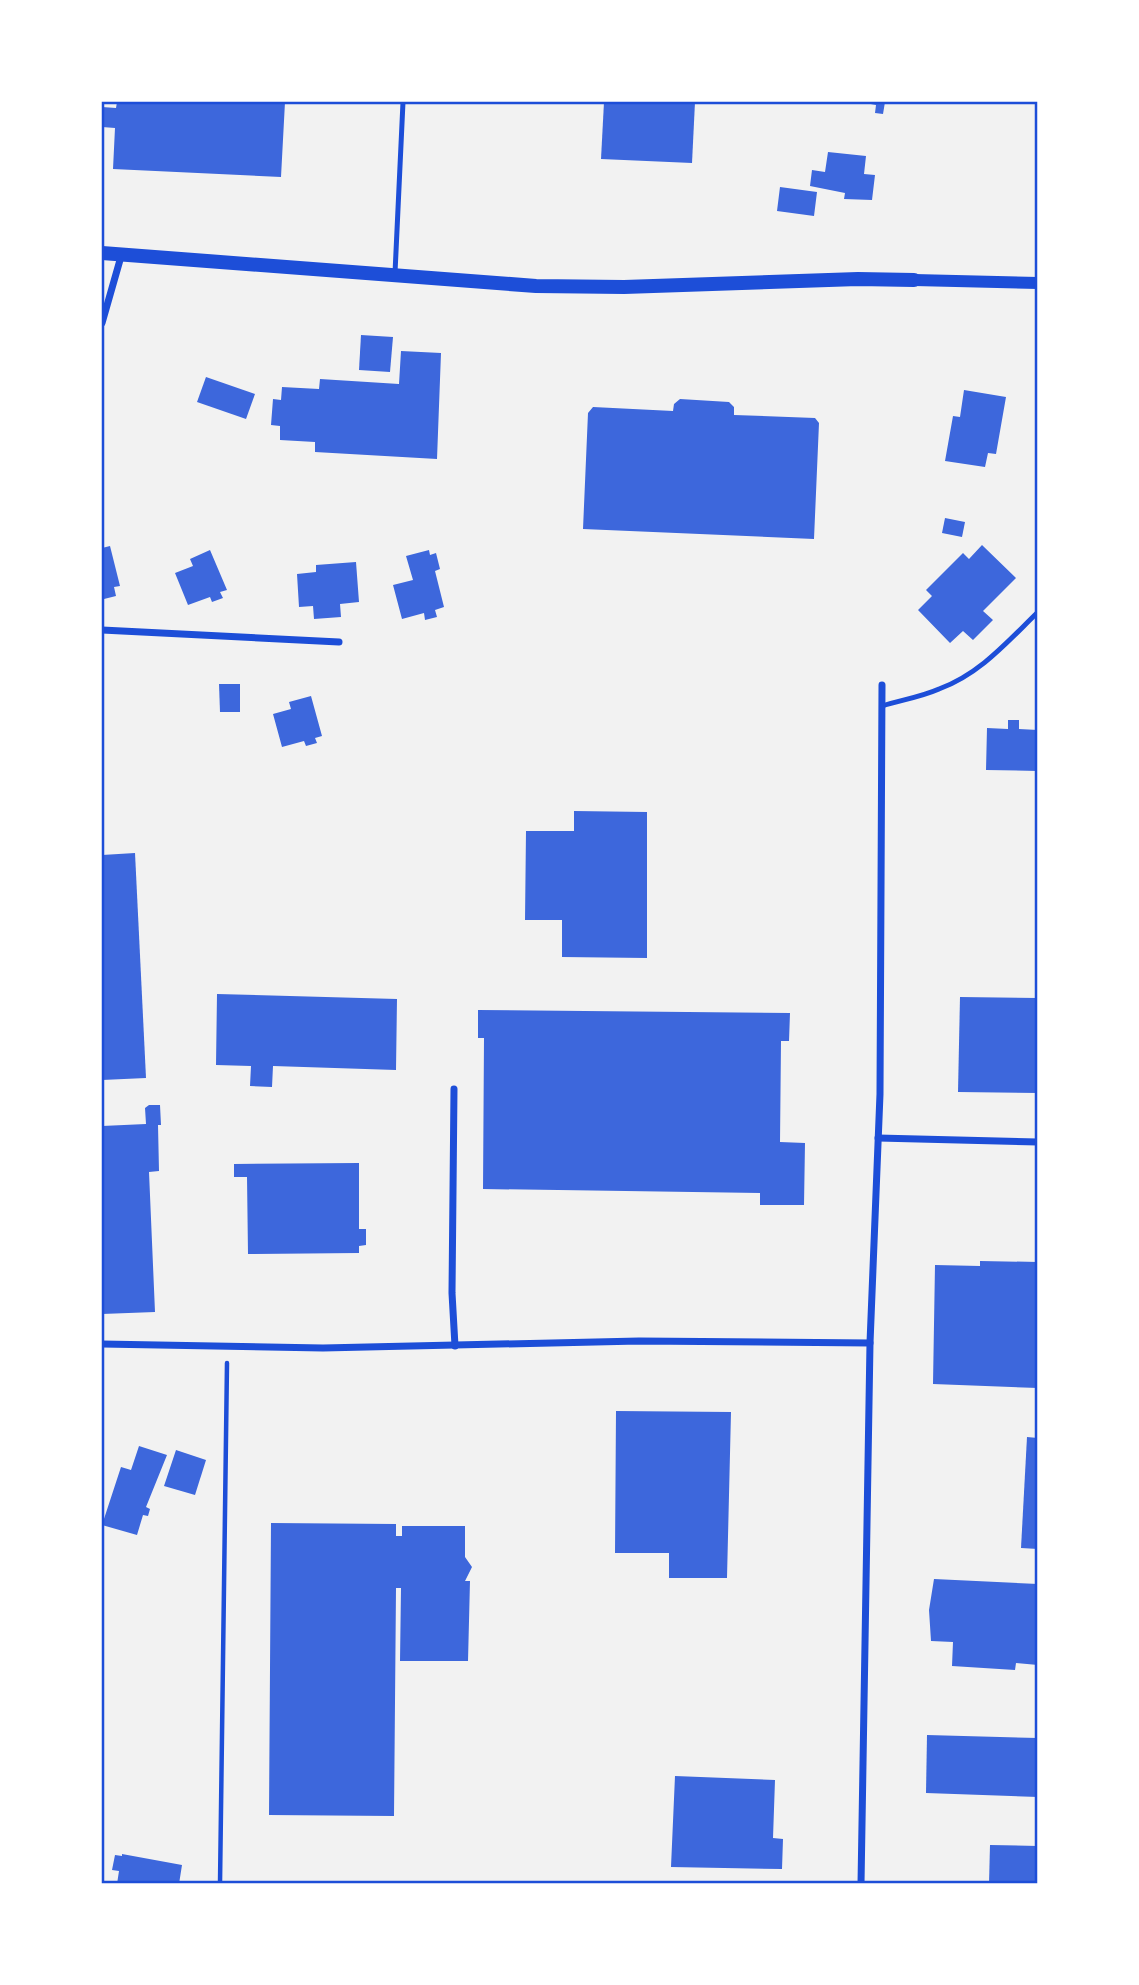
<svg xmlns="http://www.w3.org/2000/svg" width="1139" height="1985" font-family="'PT Serif',serif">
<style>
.building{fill:#3d67dc}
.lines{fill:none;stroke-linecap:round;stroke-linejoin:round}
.path{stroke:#1d4ed8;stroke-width:4.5}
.service{stroke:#1d4ed8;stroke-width:5}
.minor{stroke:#1d4ed8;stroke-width:7}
.tertiary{stroke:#1d4ed8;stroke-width:12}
.secondary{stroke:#1d4ed8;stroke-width:14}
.neatline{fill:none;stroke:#1d4ed8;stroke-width:2.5}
</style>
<rect width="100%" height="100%" fill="#f2f2f2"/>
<g class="building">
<path d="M 117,102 L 285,102 L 281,177 L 113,169 L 115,128 L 102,127 L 102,107 L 116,108 Z"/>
<path d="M 604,102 L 695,102 L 692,163 L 601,159 Z"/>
<path d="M 860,102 L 885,102 L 883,114 L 875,113 L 876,105 Z"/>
<path d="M 828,152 L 866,156 L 864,174 L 875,175 L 872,200 L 844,199 L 845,193 L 810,186 L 812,170 L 825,172 Z"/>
<path d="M 780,187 L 817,192 L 814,216 L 777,211 Z"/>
<path d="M 361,335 L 393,337 L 390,372 L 359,370 Z"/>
<path d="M 401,351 L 441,353 L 437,459 L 315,452 L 315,442 L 280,440 L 280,426 L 271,425 L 273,399 L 281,400 L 282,387 L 319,389 L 320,379 L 399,384 Z"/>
<path d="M 206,377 L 255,394 L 246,419 L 197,402 Z"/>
<path d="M 964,390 L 1006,397 L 996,454 L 988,453 L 985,467 L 945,461 L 953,416 L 960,417 Z"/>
<path d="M 680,399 L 729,402 L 734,407 L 734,415 L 815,418 L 819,423 L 814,539 L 583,529 L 588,413 L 593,407 L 673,411 L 674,404 Z"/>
<path d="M 945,518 L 965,522 L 962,537 L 942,533 Z"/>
<path d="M 982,545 L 1016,578 L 983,611 L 993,620 L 973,640 L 963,631 L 950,643 L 918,610 L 932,596 L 926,590 L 963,553 L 969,559 Z"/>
<path d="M 110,546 L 120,586 L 114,587 L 116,596 L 104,599 L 102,548 Z"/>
<path d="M 210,550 L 227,590 L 220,592 L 223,598 L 212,602 L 210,597 L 188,605 L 175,573 L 193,566 L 190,559 Z"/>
<path d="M 429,550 L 430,555 L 436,553 L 440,569 L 435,571 L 444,607 L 435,610 L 437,617 L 425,620 L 424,613 L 402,619 L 393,585 L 413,580 L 406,556 Z"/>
<path d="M 356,562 L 359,602 L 340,604 L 341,617 L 314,619 L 313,606 L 299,607 L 297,574 L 316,572 L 316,565 Z"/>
<path d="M 219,684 L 240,684 L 240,712 L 220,712 Z"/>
<path d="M 311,696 L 322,736 L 315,738 L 317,743 L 306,746 L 304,741 L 282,747 L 273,714 L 291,709 L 289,702 Z"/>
<path d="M 1008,720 L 1019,720 L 1019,729 L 1038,730 L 1038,771 L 986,770 L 987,728 L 1008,729 Z"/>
<path d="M 574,811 L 647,812 L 647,958 L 562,957 L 562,920 L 525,920 L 526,831 L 574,831 Z"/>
<path d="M 135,853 L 146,1078 L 102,1080 L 102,855 Z"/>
<path d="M 217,994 L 397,999 L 396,1070 L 273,1066 L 272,1087 L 250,1086 L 251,1066 L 216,1065 Z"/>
<path d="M 960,997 L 1038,998 L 1038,1093 L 958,1092 Z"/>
<path d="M 478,1010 L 790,1013 L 789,1041 L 781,1041 L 780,1142 L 805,1143 L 804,1205 L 760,1205 L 760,1193 L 483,1189 L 484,1038 L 478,1038 Z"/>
<path d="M 149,1105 L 160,1105 L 161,1125 L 158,1125 L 159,1171 L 149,1172 L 155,1312 L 102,1314 L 102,1126 L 146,1124 L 145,1108 Z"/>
<path d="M 359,1163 L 359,1229 L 366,1229 L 366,1245 L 359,1246 L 359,1253 L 248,1254 L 247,1177 L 234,1177 L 234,1164 Z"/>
<path d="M 980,1261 L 1038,1262 L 1038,1388 L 933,1384 L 935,1265 L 980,1266 Z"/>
<path d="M 616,1411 L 731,1412 L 727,1578 L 669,1578 L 669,1553 L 615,1553 Z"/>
<path d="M 1027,1437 L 1038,1438 L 1038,1549 L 1021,1548 Z"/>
<path d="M 139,1446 L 167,1455 L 146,1507 L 150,1509 L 148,1516 L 143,1515 L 137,1535 L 102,1525 L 121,1467 L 131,1470 Z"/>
<path d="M 176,1450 L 206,1460 L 195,1495 L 164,1486 Z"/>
<path d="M 271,1523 L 396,1524 L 396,1536 L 402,1536 L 402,1526 L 465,1526 L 465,1557 L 472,1567 L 465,1581 L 470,1581 L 468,1661 L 400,1661 L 401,1588 L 396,1588 L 394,1816 L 269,1815 Z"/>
<path d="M 934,1579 L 1038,1584 L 1038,1665 L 1016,1663 L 1015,1670 L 952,1666 L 953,1642 L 931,1641 L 929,1610 Z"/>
<path d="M 927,1735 L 1038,1738 L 1038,1797 L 926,1793 Z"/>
<path d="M 675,1776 L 775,1780 L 773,1838 L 783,1839 L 782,1869 L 671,1867 Z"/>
<path d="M 990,1845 L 1038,1846 L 1038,1884 L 989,1884 Z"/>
<path d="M 122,1854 L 182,1865 L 179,1884 L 117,1884 L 119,1871 L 112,1870 L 115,1855 L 122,1856 Z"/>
</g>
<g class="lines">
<path class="path" d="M 220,1884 L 227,1363"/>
<g class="service">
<path d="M 395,273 L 403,102"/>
<path d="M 882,706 C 901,700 921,697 939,689 C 980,674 1007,642 1038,612"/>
</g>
<g class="minor">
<path d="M 102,323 L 122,253"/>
<path d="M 102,630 L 339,642"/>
<path d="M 454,1089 L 452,1293 L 455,1346"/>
<path d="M 878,1138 L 1038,1142"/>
<path d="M 102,1344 L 323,1348 L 639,1341 L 870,1343"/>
<path d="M 861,1884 L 870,1343 L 880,1094 L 882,685"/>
</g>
<path class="tertiary" d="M 914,280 L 1038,283"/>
<path class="secondary" d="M 102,253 L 536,286 L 624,287 L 858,279 L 914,280"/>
</g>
<rect width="1139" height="1985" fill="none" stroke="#ffffff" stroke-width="206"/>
<rect x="103" y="103" width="933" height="1779" class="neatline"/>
</svg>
